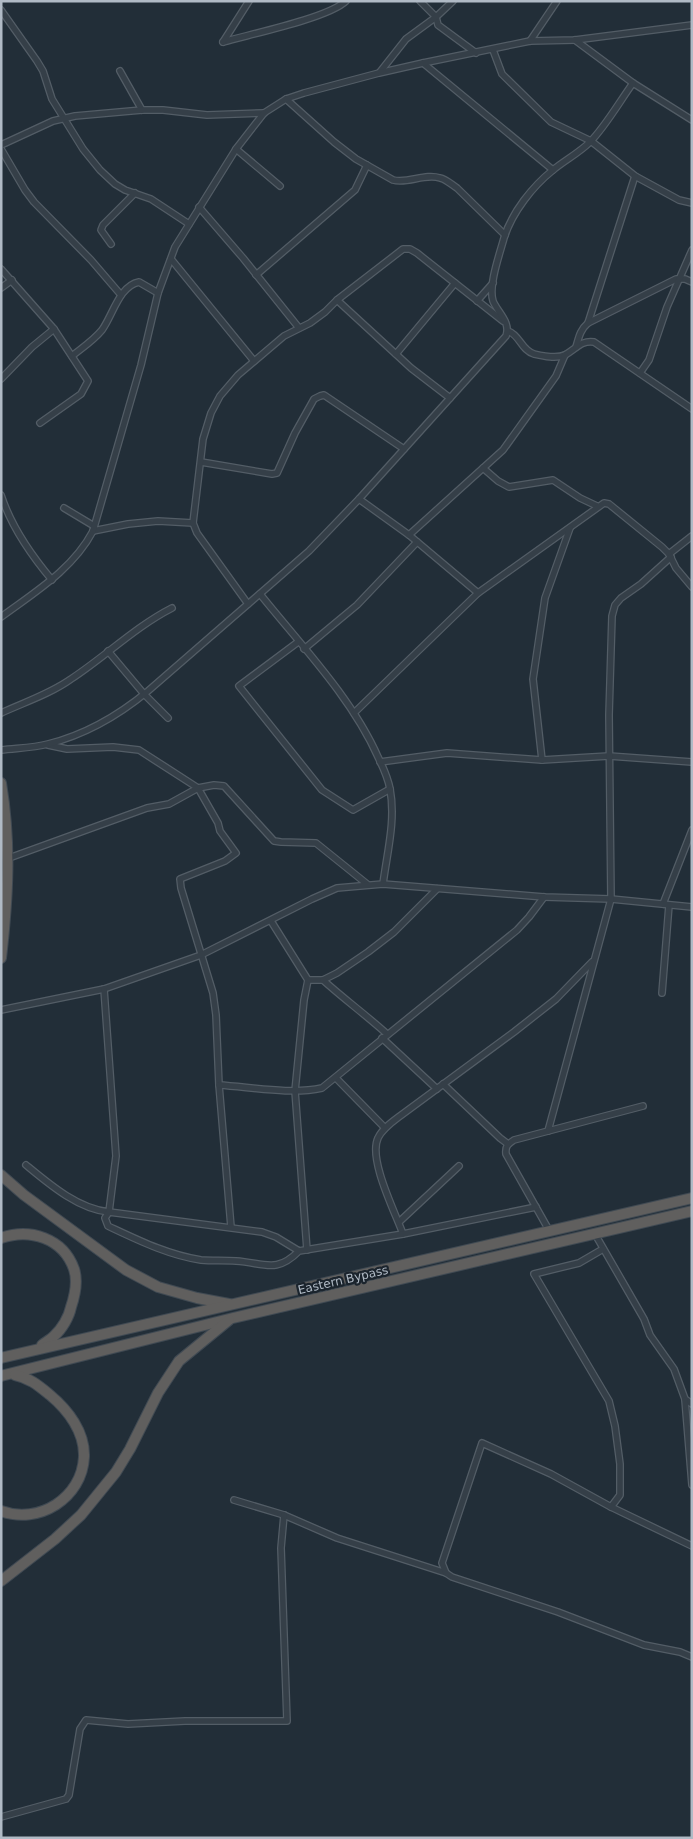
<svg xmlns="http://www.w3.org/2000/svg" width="693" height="1839" font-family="'DejaVu Sans',sans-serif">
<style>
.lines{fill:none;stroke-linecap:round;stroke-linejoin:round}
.minor-casing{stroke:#535d66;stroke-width:8}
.trunk-casing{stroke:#404a53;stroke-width:12}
.minor{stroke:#353f48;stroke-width:5.5}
.trunk{stroke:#605f5e;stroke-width:10}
.labels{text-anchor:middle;stroke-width:4.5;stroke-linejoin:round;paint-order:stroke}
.street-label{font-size:12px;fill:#b0bac5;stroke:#1b242d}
</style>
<rect width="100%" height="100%" fill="#222e38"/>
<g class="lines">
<defs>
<g id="minor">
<path d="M 420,1 L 436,17 L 438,25 L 476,53"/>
<path d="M 1,10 L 37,61 L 43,71 L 52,99 L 83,149 L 100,170 L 115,184 L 125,190 L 151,199 L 189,224"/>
<path d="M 575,40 L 633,83 L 692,120"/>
<path d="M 530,41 L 557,1"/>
<path d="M 223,42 C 251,34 328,18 346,1"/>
<path d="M 223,42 L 249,1"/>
<path d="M 493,50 L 502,74 L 551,122 L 591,141 L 635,176 L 679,200 L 692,203"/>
<path d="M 423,63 L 553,170"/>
<path d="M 120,71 L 142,110"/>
<path d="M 380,72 L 406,39 L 436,17 L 453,1"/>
<path d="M 286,99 L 334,142 L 356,159 L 393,180 C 408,184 425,173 440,178 C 446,179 452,185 457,188 L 505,235"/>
<path d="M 1,145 L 53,121 L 75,116 L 142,110 L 163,110 L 207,115 L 264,113"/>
<path d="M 1,149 L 25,190 L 34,202 L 91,260 L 121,295"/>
<path d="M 236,149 L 280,186"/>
<path d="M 199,207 L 243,258 L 299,328"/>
<path d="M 111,244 L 101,230 L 103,225 L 135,193"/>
<path d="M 171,259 L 254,361"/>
<path d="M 1,269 L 54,329 L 88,381 L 81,394 L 40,423"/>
<path d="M 256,275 L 355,190 L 367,165"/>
<path d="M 1,288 L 12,280"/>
<path d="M 337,300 L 411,368 L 450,398"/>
<path d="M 477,301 L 493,283"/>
<path d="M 588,323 L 635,176"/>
<path d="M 508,331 C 520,335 521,350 534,354 C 543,356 556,359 565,355 C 576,349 581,340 594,342 L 692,409"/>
<path d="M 576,347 C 579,337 580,330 588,323 L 676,279 L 685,279 L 692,282"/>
<path d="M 396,354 L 455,283"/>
<path d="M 72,356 C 82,348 94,340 102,330 C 113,315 119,286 139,282 L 158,293"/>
<path d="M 640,373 L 649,360 L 667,307 L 692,250"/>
<path d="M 1,379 L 32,347 L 54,329"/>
<path d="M 201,462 L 272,474 L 277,473 L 295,433 L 314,399 L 320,396 L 324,395 L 404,449"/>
<path d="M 483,468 L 498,481 L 509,487 L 553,480 L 580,498 L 597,506"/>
<path d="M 1,495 C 11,526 31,555 52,580"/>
<path d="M 359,499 L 409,535 L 478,593"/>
<path d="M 64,508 L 94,526"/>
<path d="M 93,531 L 128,524 L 158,521 L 193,523"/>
<path d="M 409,535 L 503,450 L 556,376 L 565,355"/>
<path d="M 669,554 L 692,536"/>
<path d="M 260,594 C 300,644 352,698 378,757 C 383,767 388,778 390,789 C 396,820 387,853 383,884"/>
<path d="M 248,604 L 197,533 L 193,523 L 203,439 L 211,413 L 220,396 L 238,375 L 284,336 L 310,323 L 325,312 L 337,300 L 403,249 L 410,249 L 417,253 L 503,321"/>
<path d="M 1,617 C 35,592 73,569 93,531 L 141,365 L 158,293 L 175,247 L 236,149 L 264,113 L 286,99 L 304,93 L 379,73 L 423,63 L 530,41 L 575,40 L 692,25"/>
<path d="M 298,642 L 239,686 L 322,790 L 353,810 L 390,789"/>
<path d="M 304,649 L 357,605 L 417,542"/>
<path d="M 108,651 L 144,694 L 168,718"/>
<path d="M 1,713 C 25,702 50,694 71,679 C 106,656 135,627 172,608"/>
<path d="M 354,713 L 478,593 L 604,503 L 609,504 L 662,547 L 669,554 L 676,568 L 692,587"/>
<path d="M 48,745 L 67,749 L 113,747 L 139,750 L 198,788 L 214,785 L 224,786 L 274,841 L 281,842 L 316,843 L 367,884"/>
<path d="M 1,750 C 17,748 33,748 48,744 C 84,735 119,715 148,691 L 309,551 L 359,499 L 506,336 C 511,322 498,313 493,301 C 488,286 500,253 504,238 C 512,212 533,186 553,170 C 565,160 579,153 590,142 C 605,127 620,101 633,83"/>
<path d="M 542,760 L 533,679 L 545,598 L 570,528"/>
<path d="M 380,762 L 447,753 L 542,760 L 609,756 L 692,762"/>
<path d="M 9,858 L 147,808 L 169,804 L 198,788 L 218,823 L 220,831 L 236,853 L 225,861 L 180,879 L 181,888 L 213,993 L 216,1015 L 219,1085 L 231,1227"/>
<path d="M 663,904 L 692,830"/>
<path d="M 271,921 L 308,980 L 304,1000 L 295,1091 L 307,1250"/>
<path d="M 308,980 L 323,980 L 337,973 L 368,952 L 394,932 L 437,889"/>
<path d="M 323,980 C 344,999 366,1015 387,1034"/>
<path d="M 662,993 L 669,905"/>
<path d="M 1,1010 L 104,989 L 201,955 L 312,899 L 337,888 L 383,884 L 544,897 L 611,899 L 692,907"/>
<path d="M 382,1038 L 437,1089"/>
<path d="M 336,1078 L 385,1128"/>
<path d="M 443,1084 L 500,1138 L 508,1144"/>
<path d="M 219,1085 C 251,1087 291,1095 322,1088 L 517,930 L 529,917 L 544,897"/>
<path d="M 548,1131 L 611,899 L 609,715 L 612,616 L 615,605 L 621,598 L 641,584 L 671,557"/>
<path d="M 26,1165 C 49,1184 78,1209 109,1212 L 116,1156 L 104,989"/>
<path d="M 399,1222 L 459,1166"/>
<path d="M 550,1232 L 506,1154 C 505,1146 508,1144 514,1140 L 643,1106"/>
<path d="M 403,1234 C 395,1212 368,1159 378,1138 C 382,1129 392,1122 400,1116 L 514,1032 L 556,999 L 592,962"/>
<path d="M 595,1234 L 644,1319 L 650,1335 L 674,1369 L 685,1399 L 692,1404"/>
<path d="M 603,1249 L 579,1263 L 534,1274 L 609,1401 L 615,1426 L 620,1464 L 620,1495 L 611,1507"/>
<path d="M 299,1251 L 276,1237 L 262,1232 L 109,1212 L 105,1218 L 108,1226 C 138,1240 168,1255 201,1260 C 213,1261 224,1260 236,1261 C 265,1263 276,1274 299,1251 L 403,1234 L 536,1207"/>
<path d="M 685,1400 L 692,1485"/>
<path d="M 234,1500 L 284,1515 L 337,1538 L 446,1573"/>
<path d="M 692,1546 L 611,1507 L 551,1474 L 482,1443 L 442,1563 L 446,1573 L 452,1577 L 558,1612 L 644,1645 L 680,1652 L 692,1657"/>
<path d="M 1,1817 L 66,1799 L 69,1795 L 80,1729 L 86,1720 L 128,1724 L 185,1721 L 287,1721 L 281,1548 L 284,1515"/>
</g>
<g id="trunk">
<path d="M 1,783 C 11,843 8,897 1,958"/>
<path d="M 1,1175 L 24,1195 L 126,1270 L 158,1287 L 197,1298 L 229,1304"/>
<path d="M 1,1238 C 30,1228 63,1238 74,1269 C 78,1281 75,1295 71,1307 C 69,1317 62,1329 54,1336 C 51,1339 46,1342 42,1345"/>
<path d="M 1,1358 L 692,1198"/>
<path d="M 1,1376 L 233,1318 L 692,1211"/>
<path d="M 1,1511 C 39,1525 82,1498 84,1457 C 85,1432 68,1410 50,1395 C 39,1386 30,1378 15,1375"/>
<path d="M 1,1581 L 55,1539 L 81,1515 L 116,1472 L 130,1449 L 158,1393 L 179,1361 L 229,1320"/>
</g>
</defs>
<use href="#minor" class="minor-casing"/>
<use href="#trunk" class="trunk-casing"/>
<use href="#minor" class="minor"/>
<use href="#trunk" class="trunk"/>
</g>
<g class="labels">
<g class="street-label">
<text transform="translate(343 1280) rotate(-13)" y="4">Eastern Bypass</text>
</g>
</g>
<rect width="693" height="1839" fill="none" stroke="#b0bac5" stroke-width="5"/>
</svg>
